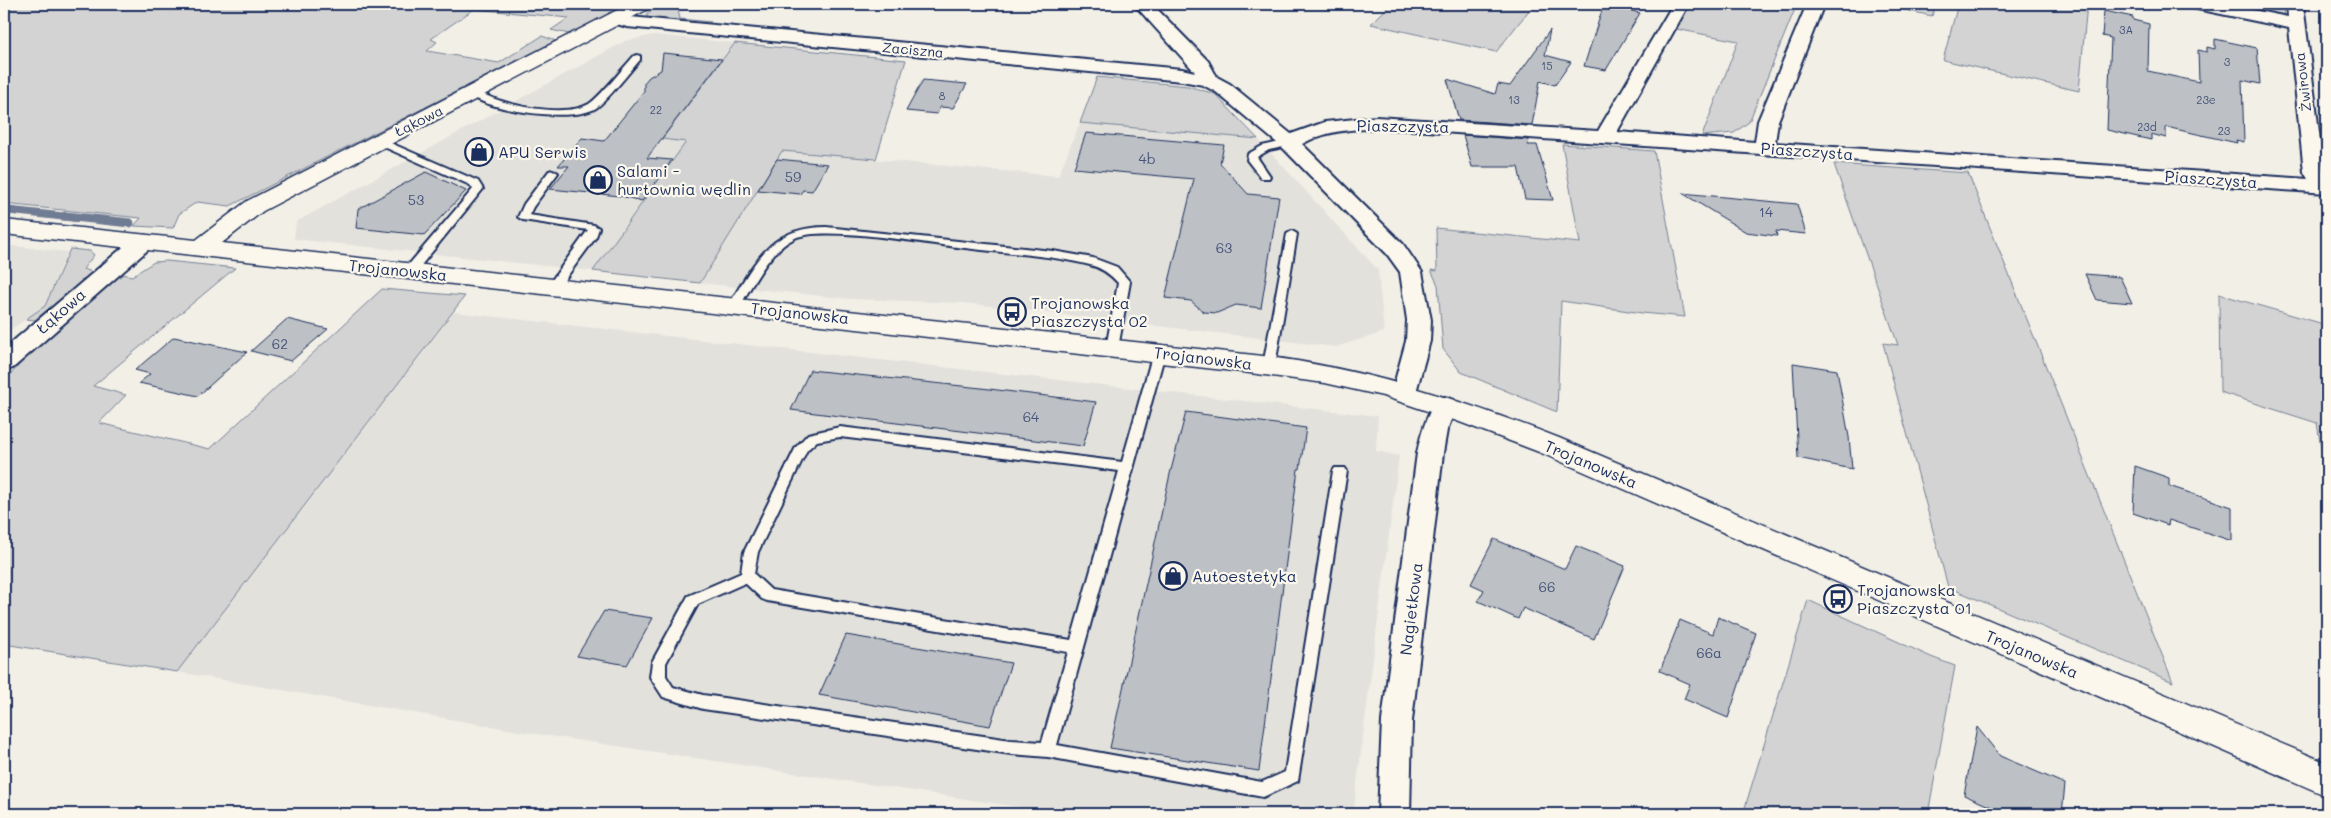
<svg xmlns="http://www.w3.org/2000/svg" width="2331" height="818" font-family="Mali,sans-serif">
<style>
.built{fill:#e2e1dc}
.green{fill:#d2d3d2;stroke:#768198}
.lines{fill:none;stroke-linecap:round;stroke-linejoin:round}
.stream-far1{stroke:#707b93;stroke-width:8}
.stream{stroke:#707b93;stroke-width:9}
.building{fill:#bdc0c4;stroke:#1b2f5e}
.lane-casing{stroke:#1b2f5e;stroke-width:4}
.street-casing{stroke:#1b2f5e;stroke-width:4}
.secondary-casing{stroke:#1b2f5e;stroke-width:3}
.lane{fill:#fbf7ec;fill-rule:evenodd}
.street{fill:#fbf7ec;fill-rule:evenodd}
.secondary{fill:#fbf7ec;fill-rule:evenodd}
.labels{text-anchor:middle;stroke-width:4.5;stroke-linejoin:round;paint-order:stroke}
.far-number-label{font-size:11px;fill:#445378}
.far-street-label{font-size:14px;fill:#1b2f5e;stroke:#fbf7ec}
.number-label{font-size:14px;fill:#445378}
.street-label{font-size:16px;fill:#1b2f5e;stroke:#fbf7ec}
.poi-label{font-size:16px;fill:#1b2f5e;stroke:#fbf7ec;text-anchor:start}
</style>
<rect width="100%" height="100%" fill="#f2efe6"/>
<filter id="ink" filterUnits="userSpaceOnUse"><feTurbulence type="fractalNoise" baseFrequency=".02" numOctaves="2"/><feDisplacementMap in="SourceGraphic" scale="10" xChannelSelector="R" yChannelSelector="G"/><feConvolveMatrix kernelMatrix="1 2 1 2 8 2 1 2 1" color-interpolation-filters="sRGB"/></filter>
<g filter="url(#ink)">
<g class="built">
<path d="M 654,35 L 735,43 L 662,138 L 687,141 L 593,271 L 294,239 L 296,222 L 625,41 Z"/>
<path d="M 1080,123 L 1258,139 L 1378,270 L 1384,332 L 1336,347 L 964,303 L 850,299 L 700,283 L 782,151 L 1058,176 Z"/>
<path d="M 4,245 L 67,252 L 45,306 L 4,334 Z"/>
<path d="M 454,312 L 1378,416 L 1376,451 L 1399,456 L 1353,814 L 1066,814 L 530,733 L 177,672 Z"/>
</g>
<g class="green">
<path d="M 4,4 L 628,4 L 569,34 L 551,30 L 569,18 L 474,9 L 431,39 L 437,42 L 427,51 L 499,63 L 542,36 L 556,41 L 230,206 L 197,202 L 179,214 L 173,228 L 134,226 L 141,218 L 4,204 Z"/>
<path d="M 665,4 L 690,4 L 678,10 L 680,19 L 711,22 L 704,25 L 652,21 L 647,18 L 647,13 Z"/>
<path d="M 1391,4 L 1534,4 L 1496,52 L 1371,24 Z"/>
<path d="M 1690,4 L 1797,4 L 1749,122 L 1734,133 L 1702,136 L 1738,41 L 1676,29 Z"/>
<path d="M 1878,4 L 1936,4 L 1932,16 Z"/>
<path d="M 1958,4 L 2087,4 L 2079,91 L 1943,60 Z"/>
<path d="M 2211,4 L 2283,4 L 2284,19 Z"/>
<path d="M 735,43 L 906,60 L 876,159 L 782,151 L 700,283 L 593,271 L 686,142 L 662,139 Z"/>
<path d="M 1097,77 L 1188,86 L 1215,94 L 1258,139 L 1080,123 Z"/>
<path d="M 1562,144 L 1654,151 L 1685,317 L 1642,313 L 1561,301 L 1557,412 L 1461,372 L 1443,349 L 1438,285 L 1431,270 L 1437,271 L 1436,228 L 1580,243 Z"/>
<path d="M 1834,164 L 1968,173 L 2173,682 L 1948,587 L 1883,343 L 1898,345 Z"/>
<path d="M 70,249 L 90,251 L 94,255 L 83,269 L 93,272 L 35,320 L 26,319 L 45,306 Z"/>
<path d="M 167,261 L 235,268 L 93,386 L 126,395 L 99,423 L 210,449 L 382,289 L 465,296 L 177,672 L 4,644 L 4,381 L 42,341 L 121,274 L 132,276 L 154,262 Z"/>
<path d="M 2219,294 L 2327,325 L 2327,468 L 2324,467 L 2317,423 L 2220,392 Z"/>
<path d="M 1808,600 L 1931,657 L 1955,666 L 1928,814 L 1743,814 Z"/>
</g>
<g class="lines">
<path class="stream-far1" d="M 4,210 L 77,218"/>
<path class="stream" d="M 65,216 L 130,223"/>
</g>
<g class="building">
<path d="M 1604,4 L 1640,13 L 1606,70 L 1584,66 Z"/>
<path d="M 2104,11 L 2133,17 L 2133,20 L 2149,24 L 2148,71 L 2199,82 L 2198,50 L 2207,52 L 2207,47 L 2215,49 L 2215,39 L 2257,48 L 2260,84 L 2242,80 L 2244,142 L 2236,140 L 2237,143 L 2166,127 L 2166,138 L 2151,134 L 2151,140 L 2107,130 L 2111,38 L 2102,36 Z"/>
<path d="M 1550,30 L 1545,55 L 1571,62 L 1555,85 L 1540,81 L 1532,125 L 1459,120 L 1447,79 L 1495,94 L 1498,84 L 1510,86 Z"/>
<path d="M 663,53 L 722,59 L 647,158 L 672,160 L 642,201 L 620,196 L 550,189 L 569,166 L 558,166 L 582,138 L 604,141 L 644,91 L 644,83 L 649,77 L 661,70 Z"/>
<path d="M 923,80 L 967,84 L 953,108 L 940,107 L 937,114 L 906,111 Z"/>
<path d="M 1086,133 L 1224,145 L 1220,163 L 1248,194 L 1279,197 L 1261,308 L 1236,305 L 1217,313 L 1204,312 L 1191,301 L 1165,298 L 1194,179 L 1074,168 Z"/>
<path d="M 1463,135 L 1529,140 L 1528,145 L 1537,145 L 1553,200 L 1525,199 L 1518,167 L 1472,167 Z"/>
<path d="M 777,159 L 828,164 L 812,191 L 803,190 L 800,194 L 758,190 Z"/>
<path d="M 426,172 L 466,191 L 424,235 L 356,228 L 358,209 Z"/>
<path d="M 1682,193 L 1797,204 L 1806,234 L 1776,231 L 1777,236 L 1746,232 Z"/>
<path d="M 2085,274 L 2120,277 L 2132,303 L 2097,300 Z"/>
<path d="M 287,319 L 328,329 L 291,361 L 251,351 Z"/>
<path d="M 174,337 L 247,352 L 198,396 L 139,383 L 150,374 L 135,370 Z"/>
<path d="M 1793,363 L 1837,370 L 1849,437 L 1852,469 L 1798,458 Z"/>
<path d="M 810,370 L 981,388 L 1096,402 L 1083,446 L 791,410 Z"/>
<path d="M 1186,412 L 1306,428 L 1300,469 L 1298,469 L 1259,771 L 1110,748 L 1170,474 Z"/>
<path d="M 2135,466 L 2169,478 L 2169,486 L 2232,507 L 2232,541 L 2169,520 L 2168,525 L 2133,513 Z"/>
<path d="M 1494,539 L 1565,569 L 1576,546 L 1625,566 L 1594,639 L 1523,608 L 1518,619 L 1478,601 L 1484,590 L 1471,584 Z"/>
<path d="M 604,611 L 653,618 L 627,665 L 577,656 Z"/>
<path d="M 1718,617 L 1756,633 L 1728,718 L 1684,699 L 1690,684 L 1660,671 L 1680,620 L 1713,634 Z"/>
<path d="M 846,635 L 1011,663 L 990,726 L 819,695 Z"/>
<path d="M 1977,727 L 2000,756 L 2065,784 L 2062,814 L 2007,814 L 1964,795 Z"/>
</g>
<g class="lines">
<defs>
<g id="lane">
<path d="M 637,55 L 640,56 L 640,60 C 630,71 607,101 596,108 C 573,123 486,111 467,93 L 472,90 C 482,93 491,98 501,101 C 523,108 568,116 589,104 C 599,98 624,67 634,56 Z"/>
<path d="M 379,138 L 478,181 L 483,189 L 414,274 L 406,274 L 404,271 L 406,268 L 473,189 L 470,185 L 375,143 L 374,141 Z"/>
<path d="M 1289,140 L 1294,143 L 1293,145 L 1269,150 L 1257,157 L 1270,176 L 1269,178 L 1261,178 L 1247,160 L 1248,154 L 1262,146 Z"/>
<path d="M 553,170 L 558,173 L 533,207 L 529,215 L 594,225 L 599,228 L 596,237 L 557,290 L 553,291 L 547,287 L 588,230 L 523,220 L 518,217 L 524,204 L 549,171 Z"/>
<path d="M 826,227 L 1053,251 L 1093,258 L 1117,267 L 1130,282 L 1118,348 L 1112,352 L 1106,348 L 1118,283 C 1110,274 1102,268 1090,265 C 1050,255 1006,253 965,248 C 929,244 823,225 795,238 C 768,251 753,285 738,309 L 730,309 L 728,306 C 755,263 769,227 826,227 Z"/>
<path d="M 1292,231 L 1297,234 L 1275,366 L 1269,370 L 1263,366 L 1287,234 Z"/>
<path d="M 1159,349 L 1165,353 L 1057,745 L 1262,782 L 1285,772 L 1333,471 L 1335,468 L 1345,468 L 1347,471 L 1298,781 L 1263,797 L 1048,757 L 1011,754 L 703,709 L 663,697 L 650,677 L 652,662 L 688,596 L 741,573 L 744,552 L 796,447 L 808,434 L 840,427 L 1122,462 L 1153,353 ZM 840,437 L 1119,471 L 1071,640 L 771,590 L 754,574 L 758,552 L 807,450 L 817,441 ZM 745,583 L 762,599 L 767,601 L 1068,652 L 1042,742 L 1011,740 L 703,695 L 673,687 L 666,676 L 666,663 L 698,604 Z"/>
</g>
<g id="street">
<path d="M 1134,4 L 1152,4 L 1208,61 L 1217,77 L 1230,84 L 1291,134 L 1325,122 L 1376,117 L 1598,131 L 1673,4 L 1689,4 L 1617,132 L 1755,142 L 1758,121 L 1807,4 L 1824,4 L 1778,121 L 1775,143 L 2308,179 L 2304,172 L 2289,28 L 2197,9 L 2191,8 L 2188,4 L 2222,4 L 2288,17 L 2287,4 L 2303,4 L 2324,172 L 2327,177 L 2327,193 L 1413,130 C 1375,129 1336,125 1302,144 L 1403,244 L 1422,272 L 1431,320 L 1430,341 L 1416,392 L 1413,398 L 1404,401 L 1395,398 L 1392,392 L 1406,341 L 1407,320 L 1400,272 L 1387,254 L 1282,147 L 1216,92 L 1203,85 L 1182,81 L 627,27 L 610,22 L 607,18 L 610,14 L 616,13 L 630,17 L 1182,69 L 1195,72 Z"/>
<path d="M 143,235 L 151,237 L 154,242 L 151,247 L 13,368 L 4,370 L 4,349 L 135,237 Z"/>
<path d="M 1445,397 L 1454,400 L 1457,406 L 1447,430 L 1443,453 L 1412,721 L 1410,814 L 1378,814 L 1382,721 L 1417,453 C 1421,433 1426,417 1436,400 Z"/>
</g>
<path id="secondary" d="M 629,4 L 653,4 L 650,8 L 263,211 L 222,243 L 1263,356 C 1366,369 1462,400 1559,438 L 2327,763 L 2327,796 L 1539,452 L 1457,421 L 1383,396 L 1325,383 L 1242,372 L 4,234 L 4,220 L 196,240 L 247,201 Z"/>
</defs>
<use href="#lane" class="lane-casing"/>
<use href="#street" class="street-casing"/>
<use href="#secondary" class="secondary-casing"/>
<use href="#lane" class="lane"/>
<use href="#street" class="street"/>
<use href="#secondary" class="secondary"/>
</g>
</g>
<defs>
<symbol id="shop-ring" viewBox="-11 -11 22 22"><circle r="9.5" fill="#fbf7ec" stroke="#1b2f5e" stroke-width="1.5"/><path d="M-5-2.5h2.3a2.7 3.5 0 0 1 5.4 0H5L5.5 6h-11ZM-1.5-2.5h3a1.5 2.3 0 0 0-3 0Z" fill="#1b2f5e"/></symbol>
<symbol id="bus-ring" viewBox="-11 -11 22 22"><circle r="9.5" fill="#fbf7ec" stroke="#1b2f5e" stroke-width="1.5"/><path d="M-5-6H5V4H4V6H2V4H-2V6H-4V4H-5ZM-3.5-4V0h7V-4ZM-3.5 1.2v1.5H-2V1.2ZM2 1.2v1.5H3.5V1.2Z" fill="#1b2f5e"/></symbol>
</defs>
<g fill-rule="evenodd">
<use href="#shop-ring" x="463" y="136" width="32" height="32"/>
<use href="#shop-ring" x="582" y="164" width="32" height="32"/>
<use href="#bus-ring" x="996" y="296" width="32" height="32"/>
<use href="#shop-ring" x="1157" y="560" width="32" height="32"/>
<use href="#bus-ring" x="1822" y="583" width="32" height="32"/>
</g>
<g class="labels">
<g class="far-number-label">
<text x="2126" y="34">3A</text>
<text x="2227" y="66">3</text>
<text x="1547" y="70">15</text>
<text x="942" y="100">8</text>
<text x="1514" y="104">13</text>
<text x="2206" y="104">23e</text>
<text x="656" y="114">22</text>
<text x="2147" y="131">23d</text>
<text x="2224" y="135">23</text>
</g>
<g class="far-street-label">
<text transform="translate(913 50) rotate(5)" y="5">Zaciszna</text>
<text transform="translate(2303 82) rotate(-97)" y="5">Żwirowa</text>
<text transform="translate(419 121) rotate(-27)" y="5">Łąkowa</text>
</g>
<g class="number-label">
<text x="1147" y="164">4b</text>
<text x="793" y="182">59</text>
<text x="416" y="205">53</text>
<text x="1766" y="217">14</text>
<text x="1224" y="253">63</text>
<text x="280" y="349">62</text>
<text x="1031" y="422">64</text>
<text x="1547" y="592">66</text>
<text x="1709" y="658">66a</text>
</g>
<g class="street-label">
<text transform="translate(1403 126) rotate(1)" y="6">Piaszczysta</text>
<text transform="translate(1807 151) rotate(4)" y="6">Piaszczysta</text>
<text transform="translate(2211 179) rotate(4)" y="6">Piaszczysta</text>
<text transform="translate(398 270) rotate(6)" y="6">Trojanowska</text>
<text transform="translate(61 311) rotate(-41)" y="6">Łąkowa</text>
<text transform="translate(800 313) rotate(6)" y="6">Trojanowska</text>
<text transform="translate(1203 358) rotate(7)" y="6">Trojanowska</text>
<text transform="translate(1591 464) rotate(23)" y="6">Trojanowska</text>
<text transform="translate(1411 609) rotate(-83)" y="6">Nagietkowa</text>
<text transform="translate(2032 654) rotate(23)" y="6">Trojanowska</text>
</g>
<g class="poi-label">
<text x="498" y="158">APU Serwis</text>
<text x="617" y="177">Salami -<tspan x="617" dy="18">hurtownia wędlin</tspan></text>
<text x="1031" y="309">Trojanowska<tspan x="1031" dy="18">Piaszczysta 02</tspan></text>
<text x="1192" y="582">Autoestetyka</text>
<text x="1857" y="596">Trojanowska<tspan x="1857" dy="18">Piaszczysta 01</tspan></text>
</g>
</g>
<rect width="2331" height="818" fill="none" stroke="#fbf7ec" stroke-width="20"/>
<rect x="10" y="10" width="2311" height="798" fill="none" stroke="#1b2f5e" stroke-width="2" filter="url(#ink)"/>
</svg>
